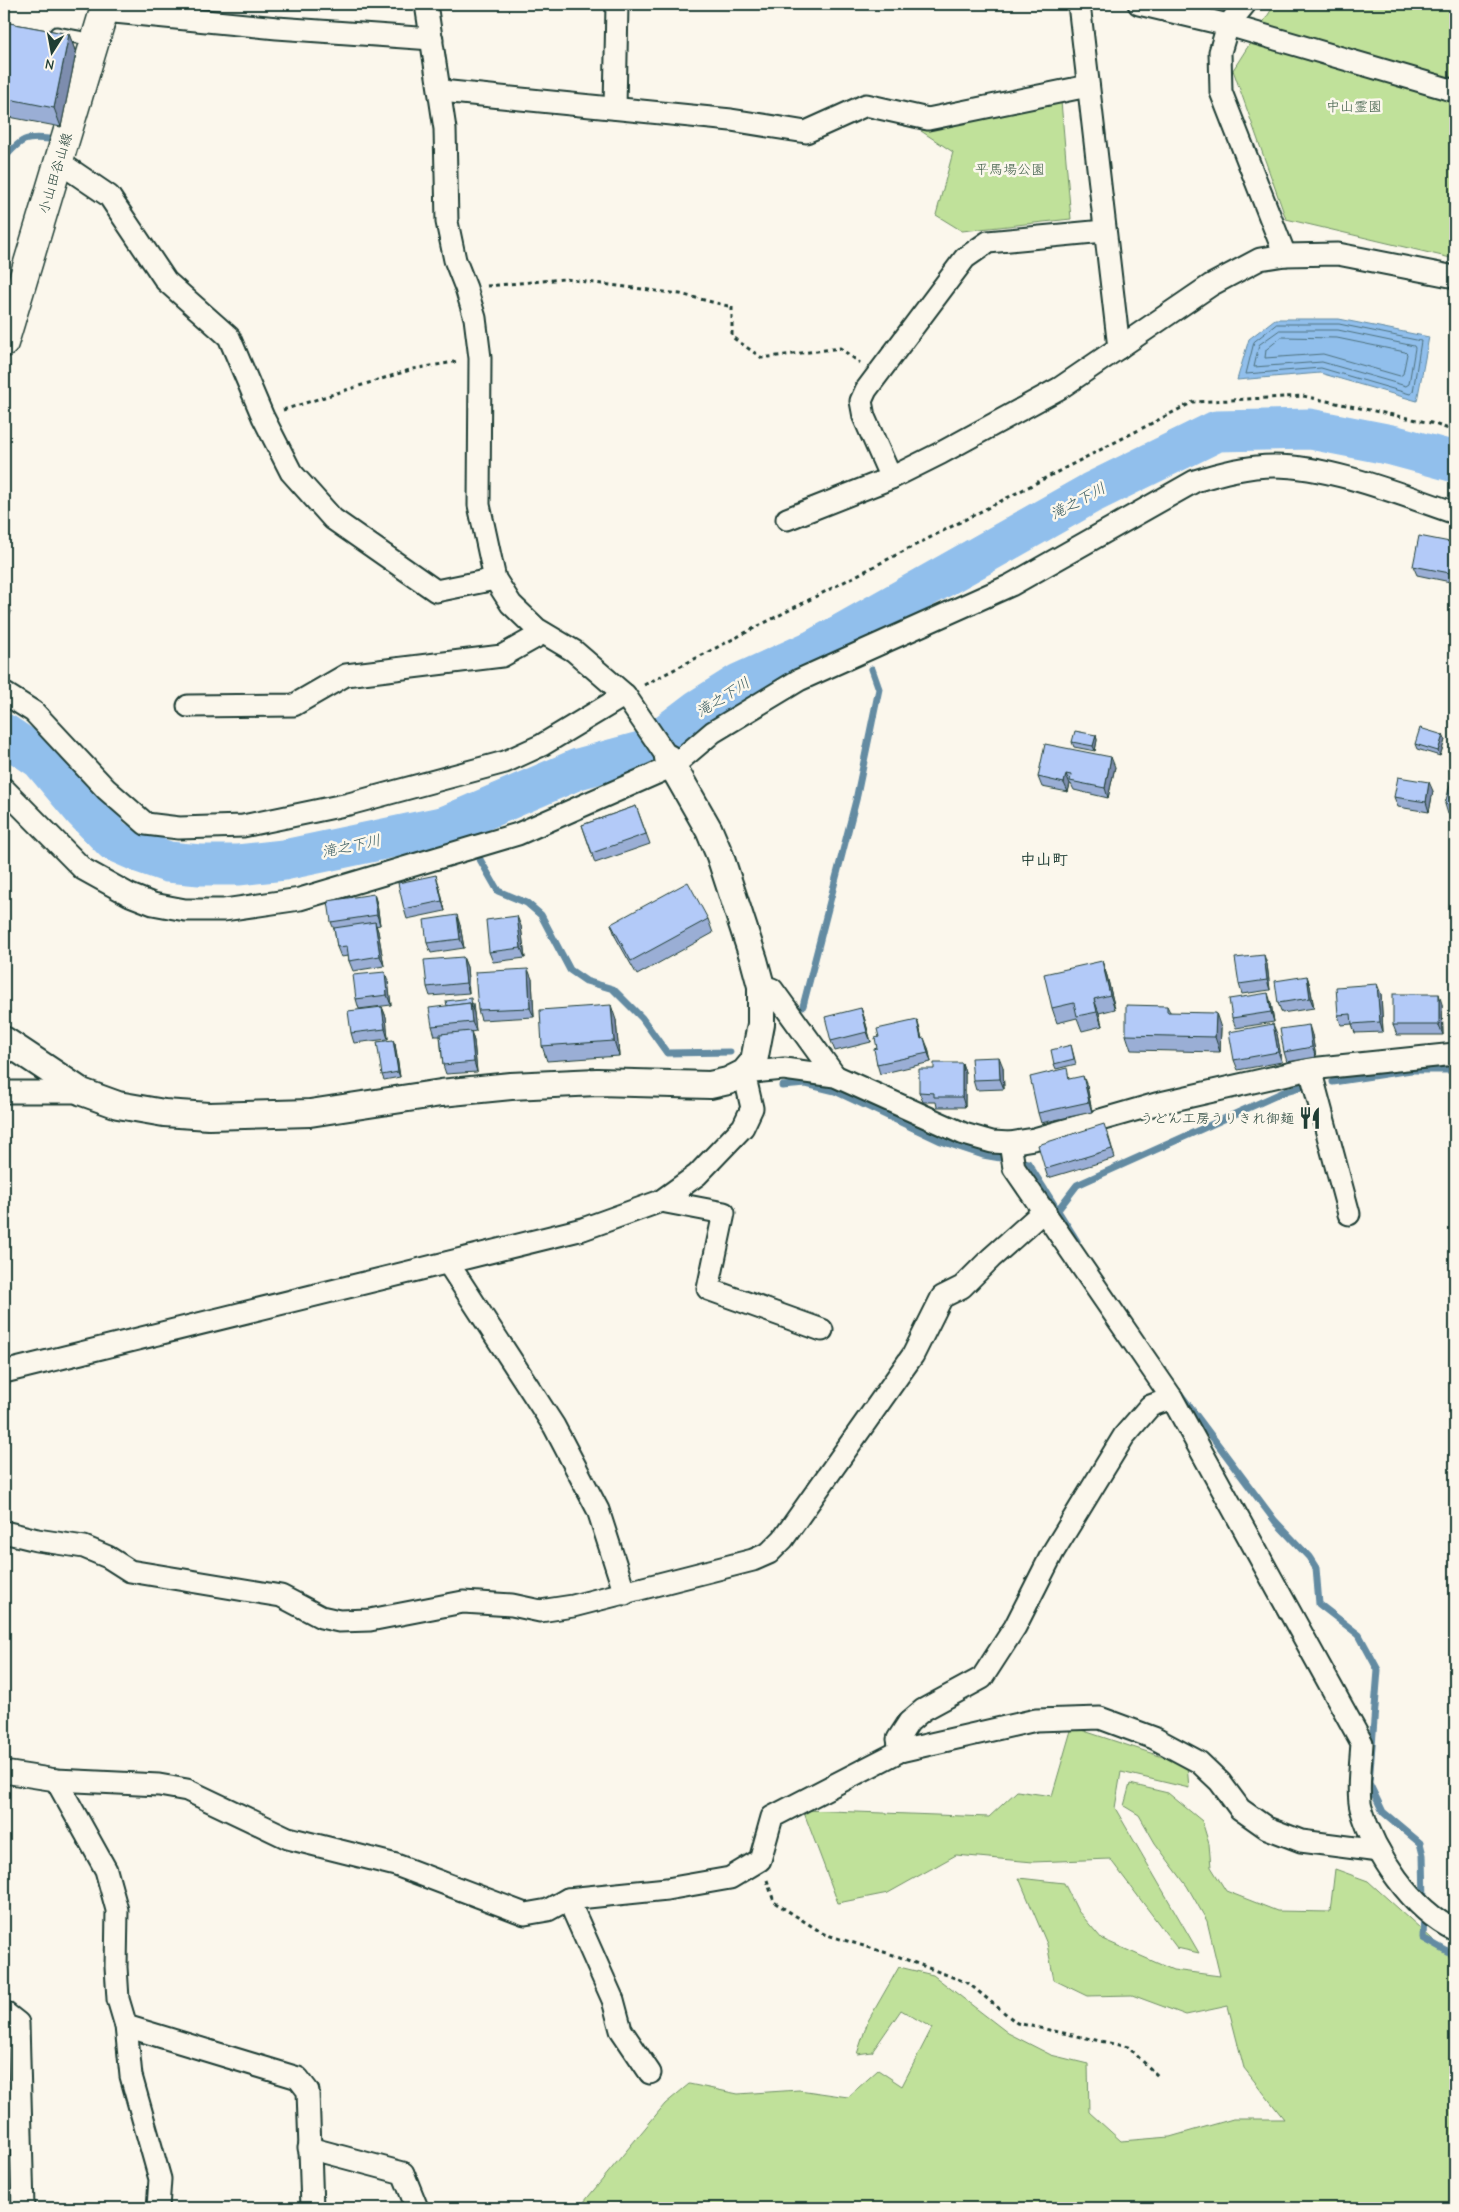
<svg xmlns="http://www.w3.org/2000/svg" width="1459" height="2212" font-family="'Comic Neue','Klee One',sans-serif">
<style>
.green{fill:#c0e19a;stroke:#708f67}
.water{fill:#91bfec;stroke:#638ba2}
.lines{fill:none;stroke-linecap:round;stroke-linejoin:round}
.shore{stroke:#4d717e;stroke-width:1}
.stream{stroke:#638ba2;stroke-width:7}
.river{stroke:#91bfec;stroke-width:41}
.service-casing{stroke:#1f3d34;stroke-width:15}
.minor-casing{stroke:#1f3d34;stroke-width:25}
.tertiary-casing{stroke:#1f3d34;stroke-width:30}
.secondary-casing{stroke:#1f3d34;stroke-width:31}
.path{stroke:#1f3d34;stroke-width:3;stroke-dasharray:4 4;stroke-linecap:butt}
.service{stroke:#fbf7ec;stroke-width:11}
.minor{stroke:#fbf7ec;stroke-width:21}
.tertiary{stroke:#fbf7ec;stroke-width:26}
.secondary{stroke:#fbf7ec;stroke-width:28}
.wall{fill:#9aaed5;stroke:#1f3d34}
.shaded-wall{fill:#7d8dae;stroke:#1f3d34}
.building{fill:#b3caf8;stroke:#1f3d34}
.labels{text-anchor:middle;stroke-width:5;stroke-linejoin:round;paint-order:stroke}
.park-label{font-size:14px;fill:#3f5e48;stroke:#fbf7ec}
.street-label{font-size:14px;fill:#1f3d34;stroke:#fbf7ec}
.poi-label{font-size:14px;fill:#1f3d34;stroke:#fbf7ec;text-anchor:end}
.water-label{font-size:15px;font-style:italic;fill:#3c5e62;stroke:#fbf7ec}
.quarter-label{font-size:16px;font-weight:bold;fill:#1f3d34;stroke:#fbf7ec}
</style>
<rect width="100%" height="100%" fill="#fbf7ec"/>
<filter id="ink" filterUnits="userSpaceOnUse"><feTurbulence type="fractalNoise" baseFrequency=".02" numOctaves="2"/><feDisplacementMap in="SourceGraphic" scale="10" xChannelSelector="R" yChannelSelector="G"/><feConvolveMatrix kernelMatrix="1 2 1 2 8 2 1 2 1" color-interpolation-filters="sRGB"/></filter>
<g filter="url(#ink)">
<g class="green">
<path d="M 1275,4 L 1455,4 L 1455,259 L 1286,219 L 1233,70 Z"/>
<path d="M 1061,101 L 1071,219 L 962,231 L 936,215 L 953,152 L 921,131 Z"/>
<path d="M 1072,1727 L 1187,1765 L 1189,1788 L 1121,1772 L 1115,1808 L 1199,1953 L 1177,1948 L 1110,1859 L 1033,1862 L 956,1855 L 888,1893 L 838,1903 L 803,1810 L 989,1817 L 1017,1791 L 1052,1796 Z"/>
<path d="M 1130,1784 L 1168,1793 L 1202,1821 L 1209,1844 L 1211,1867 L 1226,1891 L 1277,1911 L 1330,1912 L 1335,1869 L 1368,1881 L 1441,1947 L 1455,1953 L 1455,2208 L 579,2208 L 665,2104 L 689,2084 L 738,2094 L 799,2090 L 848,2097 L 878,2070 L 902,2086 L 932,2028 L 901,2010 L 872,2052 L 857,2054 L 868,2021 L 899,1967 L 933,1975 L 1008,2033 L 1051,2055 L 1088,2064 L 1089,2112 L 1121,2141 L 1170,2137 L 1233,2119 L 1284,2119 L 1244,2068 L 1228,2006 L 1186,2015 L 1132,1995 L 1087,1996 L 1054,1980 L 1047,1944 L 1019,1878 L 1064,1883 L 1078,1911 L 1102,1939 L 1173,1970 L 1220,1976 L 1207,1921 L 1187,1886 L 1155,1843 L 1139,1815 L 1124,1806 Z"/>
</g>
<path class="water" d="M 1275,319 L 1339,319 L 1429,337 L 1417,401 L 1320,373 L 1237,380 L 1249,339 Z"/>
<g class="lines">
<g class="shore">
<path d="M 1277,324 L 1339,324 L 1421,341 L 1413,392 L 1410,394 L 1321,368 L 1246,374 L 1254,342 Z"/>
<path d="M 1280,330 L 1338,330 L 1414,346 L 1415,348 L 1409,384 L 1406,386 L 1322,362 L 1254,367 L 1259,345 Z"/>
<path d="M 1282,337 L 1337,338 L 1405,352 L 1407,354 L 1403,374 L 1400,376 L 1323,354 L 1265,358 L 1266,350 Z"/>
</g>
<g class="stream">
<path d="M 4,158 C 21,140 23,136 49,139"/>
<path d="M 856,626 L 858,633"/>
<path d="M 458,821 L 498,891 L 527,903 L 541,915 L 570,970 L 586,981 L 613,989 L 642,1018 L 667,1053 L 730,1052"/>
<path d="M 803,1006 L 856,800 L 879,689 L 872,669"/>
<path d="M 1333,1082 L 1411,1070 L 1455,1070"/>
<path d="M 782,1086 L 806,1084 L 835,1091 L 941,1141 L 983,1155 L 1028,1163 L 1077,1241"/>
<path d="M 1057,1211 L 1077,1185 L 1286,1091 L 1304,1086"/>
<path d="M 1181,1395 L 1275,1521 L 1309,1557 L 1316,1568 L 1319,1604 L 1359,1635 L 1378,1670 L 1369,1783 L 1383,1812 L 1420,1843 L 1423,1855 L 1424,1902"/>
<path d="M 1424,1913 L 1423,1938 L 1455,1956"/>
</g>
<path class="river" d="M 4,734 L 41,759 L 84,810 L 114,841 L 139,852 L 168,862 L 200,865 L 238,865 L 284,860 L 446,826 L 578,769 L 644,751 L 698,710 L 739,684 L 812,651 L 1091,493 L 1217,431 L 1310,429 L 1392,445 L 1455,462"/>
<defs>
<path id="service" d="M 56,33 L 94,40"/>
<g id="minor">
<path d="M 426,4 L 445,129 L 447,222 L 455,260 L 466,288 L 475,318 L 480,358 L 479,505 L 495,579 L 511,604 L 537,629 L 574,651 L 625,695 L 668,758"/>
<path d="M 1079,4 L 1119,348"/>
<path d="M 1139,4 L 1228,25 L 1455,91"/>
<path d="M 1245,4 L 1228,25 L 1220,52 L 1221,92 L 1285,255"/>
<path d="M 104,11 L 277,28 L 432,39"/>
<path d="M 441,91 L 731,120 L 806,132 L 866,105 L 928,119 L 1088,86"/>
<path d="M 615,108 L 617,4"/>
<path d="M 59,162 L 109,196 L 166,281 L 229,337 L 263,417 L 291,472 L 333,519 L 436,591 L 495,579"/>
<path d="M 891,478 L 864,417 L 861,401 L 866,390 L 965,258 L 988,242 L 1104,231"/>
<path d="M 787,519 L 891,478 L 941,453 L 1060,388 L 1211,285 L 1260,259 L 1285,255 L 1338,254 L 1455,277"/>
<path d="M 4,693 L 34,712 L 106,789 L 146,824 L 179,828 L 243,826 L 349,804 L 505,762 L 542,745 L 625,695"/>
<path d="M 188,706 L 294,705 L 346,675 L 502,656 L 543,633"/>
<path d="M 4,789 L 83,869 L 130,895 L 153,904 L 185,910 L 224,910 L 300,899 L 518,834 L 673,766 L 713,732 L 799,680 L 1011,585 L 1195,481 C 1221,473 1247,466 1274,466 C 1330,466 1402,495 1455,513"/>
<path d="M 761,986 L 772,989 L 835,1076"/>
<path d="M 1310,1069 L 1349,1214"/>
<path d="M 4,1092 L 82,1092"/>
<path d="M 1010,1143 L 1014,1168 L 1172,1398 L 1362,1743 C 1361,1759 1357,1794 1361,1808 C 1374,1853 1412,1910 1455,1930"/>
<path d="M 661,1201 L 724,1213 L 708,1289 L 822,1330"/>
<path d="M 448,1263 L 554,1426 L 598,1510 L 625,1594"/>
<path d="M 4,1372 L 583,1229 L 661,1201 L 697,1175 L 743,1127 L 752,1108 L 744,1073 L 784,1069 L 835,1076 L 964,1134 L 992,1142 L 1010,1143 L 1034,1139 L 1156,1104 L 1310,1069 L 1455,1054"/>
<path d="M 4,1532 L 37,1540 L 84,1547 L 108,1557 L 130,1571 L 281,1596 L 321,1617 L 339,1621 L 370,1620 L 463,1602 L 512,1605 L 540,1611 L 573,1606 L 753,1560 L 769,1553 L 783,1539 L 913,1355 L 942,1297 L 962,1287 L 991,1258 L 1045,1210"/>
<path d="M 900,1751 L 898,1739 L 909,1722 L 923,1710 L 982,1678 L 1015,1627 L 1053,1552 L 1124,1436 L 1150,1406 L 1172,1398"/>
<path d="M 4,1772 L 56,1780 L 159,1785 L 187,1790 L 288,1838 L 396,1865 L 525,1914 L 548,1910 L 568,1899 L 667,1889 L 730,1878 L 760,1860 L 772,1817 L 900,1751 L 1036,1720 L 1100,1718 L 1154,1738 L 1199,1762 L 1220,1782 L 1240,1809 L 1267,1828 L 1301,1841 L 1379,1851"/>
<path d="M 56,1780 L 106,1870 L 117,1910 L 116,1967 L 118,1999 L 126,2026 L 298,2078 L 308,2091 L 312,2208"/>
<path d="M 568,1899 L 613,2000 L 621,2030 L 650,2073"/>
<path d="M 4,2012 L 18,2023 L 23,2208"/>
<path d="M 126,2026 L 131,2076 L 160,2179 L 158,2208"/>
<path d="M 309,2148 L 403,2173 L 417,2208"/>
</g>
<path id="tertiary" d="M 4,1040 L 82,1092 L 118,1105 L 164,1113 L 209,1116 L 310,1113 L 441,1093 L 511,1086 L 597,1082 L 710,1085 L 728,1081 L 744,1073 L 754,1061 L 761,1024 L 761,986 L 754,960 L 720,856 L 709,830 L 668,758"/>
<path id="secondary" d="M 4,343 L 106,4"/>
</defs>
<use href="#service" class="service-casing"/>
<use href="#minor" class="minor-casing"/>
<use href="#tertiary" class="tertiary-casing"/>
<use href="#secondary" class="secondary-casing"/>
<g class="path">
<path d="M 487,286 L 564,279 L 680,294 L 732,307 L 732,337 L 762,358 L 840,348 L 860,363"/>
<path d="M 283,410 L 413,369 L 460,361"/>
<path d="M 644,685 L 1193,402 L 1303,396 L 1431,423 L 1455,431"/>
<path d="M 767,1880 L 774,1902 L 824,1934 L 897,1956 L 968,1983 L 1017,2023 L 1128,2047 L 1159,2077"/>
</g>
<use href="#service" class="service"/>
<use href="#minor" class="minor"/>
<use href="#tertiary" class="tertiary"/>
<use href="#secondary" class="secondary"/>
</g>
<g class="wall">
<path d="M 4,22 L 69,34 L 76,53 L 61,127 L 4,116 Z"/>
<path d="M 1455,543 L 1455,583 L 1417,575 L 1413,566 Z"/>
<path d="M 1096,735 L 1097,740 L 1095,751 L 1074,747 L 1072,742 Z"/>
<path d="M 1443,735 L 1445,740 L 1440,756 L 1417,749 L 1415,744 Z"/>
<path d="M 1115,767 L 1108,798 L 1074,790 L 1071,784 L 1070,784 L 1068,792 L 1042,787 L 1038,777 Z"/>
<path d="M 1455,772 L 1455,816 L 1448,814 L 1445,804 Z"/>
<path d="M 1433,791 L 1429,812 L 1398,807 L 1394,797 Z"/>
<path d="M 636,806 L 650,844 L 595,863 L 582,825 Z"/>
<path d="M 439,885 L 445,911 L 407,919 L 404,909 Z"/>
<path d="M 374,894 L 377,904 L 380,925 L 376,926 L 378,931 L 384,966 L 353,971 L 349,961 L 348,956 L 341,957 L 337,947 L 335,932 L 331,922 Z"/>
<path d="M 708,919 L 713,933 L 637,975 L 616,938 L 611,924 Z"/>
<path d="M 460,925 L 464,948 L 431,953 L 427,943 Z"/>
<path d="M 521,926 L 525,958 L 493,962 L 489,952 Z"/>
<path d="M 463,957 L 467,967 L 469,993 L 430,996 L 427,987 Z"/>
<path d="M 1102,961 L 1107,976 L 1115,1009 L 1099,1013 L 1102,1026 L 1082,1031 L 1077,1018 L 1057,1023 L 1052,1008 Z"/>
<path d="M 1267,964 L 1270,990 L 1242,994 L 1239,984 Z"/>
<path d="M 1307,976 L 1310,986 L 1314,1008 L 1282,1013 L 1278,1003 Z"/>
<path d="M 532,979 L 534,1017 L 481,1020 L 478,1010 Z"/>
<path d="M 388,981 L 391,1005 L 359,1009 L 356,999 Z"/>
<path d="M 1381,994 L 1383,1032 L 1355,1033 L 1352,1024 L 1341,1025 L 1338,1015 Z"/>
<path d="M 473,1003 L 476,1031 L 471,1032 L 474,1041 L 477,1072 L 446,1074 L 443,1065 L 440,1036 L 435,1036 L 432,1026 Z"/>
<path d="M 1271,1003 L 1274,1022 L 1236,1028 L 1232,1018 Z"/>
<path d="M 1442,1004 L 1443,1035 L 1397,1035 L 1393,1025 Z"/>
<path d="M 1167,1006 L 1170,1012 L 1221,1028 L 1220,1052 L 1131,1050 L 1126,1035 Z"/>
<path d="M 382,1007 L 386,1017 L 388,1039 L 354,1043 L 351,1033 Z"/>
<path d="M 861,1008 L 864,1017 L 871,1042 L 835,1051 L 831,1041 Z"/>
<path d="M 616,1020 L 619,1056 L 547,1061 L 542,1046 Z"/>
<path d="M 917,1020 L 920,1030 L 922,1039 L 928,1048 L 931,1062 L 880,1074 L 877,1064 L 877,1048 L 879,1037 Z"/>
<path d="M 1277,1034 L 1282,1062 L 1238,1070 L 1234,1060 Z"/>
<path d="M 1312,1035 L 1316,1057 L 1287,1062 L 1284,1052 Z"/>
<path d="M 395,1044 L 400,1077 L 384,1080 L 382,1075 Z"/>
<path d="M 1071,1045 L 1076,1064 L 1056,1069 L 1054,1064 Z"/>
<path d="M 962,1063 L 965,1073 L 965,1107 L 937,1107 L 936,1102 L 923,1102 L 919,1092 L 934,1069 Z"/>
<path d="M 1003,1067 L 1004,1089 L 976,1090 L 973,1080 Z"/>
<path d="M 1071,1079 L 1087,1086 L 1092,1112 L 1041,1123 L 1038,1113 Z"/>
<path d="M 1108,1134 L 1115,1158 L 1048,1178 L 1045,1169 Z"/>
</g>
<g class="shaded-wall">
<path d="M 69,34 L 76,53 L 61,127 L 54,108 Z"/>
<path d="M 8,602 L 11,612 L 4,630 L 4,612 Z"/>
<path d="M 1096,735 L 1097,740 L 1095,751 L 1093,746 Z"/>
<path d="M 1443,735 L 1445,740 L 1440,756 L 1438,751 Z"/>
<path d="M 1111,757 L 1115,767 L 1108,798 L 1105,788 Z"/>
<path d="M 1066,774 L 1070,784 L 1068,792 L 1064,783 Z"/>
<path d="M 1429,782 L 1433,791 L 1429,812 L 1426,802 Z"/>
<path d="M 436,875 L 439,885 L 445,911 L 442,901 Z"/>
<path d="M 374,894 L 377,904 L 380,925 L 377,915 Z"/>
<path d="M 457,915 L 460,925 L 464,948 L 460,939 Z"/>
<path d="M 517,916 L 521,926 L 525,958 L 521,948 Z"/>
<path d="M 375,922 L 378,931 L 384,966 L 380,956 Z"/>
<path d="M 1264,955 L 1267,964 L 1270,990 L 1267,980 Z"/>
<path d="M 463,957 L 467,967 L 469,993 L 466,983 Z"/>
<path d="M 1102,961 L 1107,976 L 1115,1009 L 1110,995 Z"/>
<path d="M 528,969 L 532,979 L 534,1017 L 530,1008 Z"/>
<path d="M 385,972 L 388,981 L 391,1005 L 387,995 Z"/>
<path d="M 1307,976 L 1310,986 L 1314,1008 L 1310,998 Z"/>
<path d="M 1377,984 L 1381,994 L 1383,1032 L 1380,1022 Z"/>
<path d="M 1268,993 L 1271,1003 L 1274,1022 L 1271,1012 Z"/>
<path d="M 1439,994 L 1442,1004 L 1443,1035 L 1439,1025 Z"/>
<path d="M 1094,999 L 1099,1013 L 1102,1026 L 1097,1012 Z"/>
<path d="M 470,1003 L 474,1013 L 476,1031 L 472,1022 Z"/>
<path d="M 611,1005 L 616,1020 L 619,1056 L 614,1041 Z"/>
<path d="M 382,1007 L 386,1017 L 388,1039 L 385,1029 Z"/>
<path d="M 861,1008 L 864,1017 L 871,1042 L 867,1032 Z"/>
<path d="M 1216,1013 L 1221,1028 L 1220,1052 L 1215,1037 Z"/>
<path d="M 917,1020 L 920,1030 L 924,1049 L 921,1039 Z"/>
<path d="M 1273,1024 L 1277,1034 L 1282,1062 L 1278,1052 Z"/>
<path d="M 1309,1025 L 1312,1035 L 1316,1057 L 1312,1047 Z"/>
<path d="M 471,1031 L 474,1041 L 477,1072 L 474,1062 Z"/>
<path d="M 924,1038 L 928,1048 L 931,1062 L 928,1053 Z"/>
<path d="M 393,1040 L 395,1044 L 400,1077 L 398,1072 Z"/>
<path d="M 999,1057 L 1003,1067 L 1004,1089 L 1000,1079 Z"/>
<path d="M 962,1063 L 965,1073 L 965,1107 L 962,1097 Z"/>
<path d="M 1083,1076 L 1087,1086 L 1092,1112 L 1089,1102 Z"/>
</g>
<g class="building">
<path d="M 4,22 L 69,34 L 54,108 L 4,98 Z"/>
<path d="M 1419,536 L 1455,543 L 1455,574 L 1413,566 Z"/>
<path d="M 4,601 L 8,602 L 4,612 Z"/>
<path d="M 1420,728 L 1443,735 L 1438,751 L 1415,744 Z"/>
<path d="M 1075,731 L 1096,735 L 1093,746 L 1072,742 Z"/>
<path d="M 1045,744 L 1111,757 L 1105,788 L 1070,781 L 1071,775 L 1066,774 L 1064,783 L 1038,777 Z"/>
<path d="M 1454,771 L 1455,772 L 1455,807 L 1445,804 Z"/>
<path d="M 1398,777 L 1429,782 L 1426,802 L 1394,797 Z"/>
<path d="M 636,806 L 646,834 L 592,853 L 582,825 Z"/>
<path d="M 436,875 L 442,901 L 404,909 L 398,883 Z"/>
<path d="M 688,882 L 708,919 L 631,961 L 611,924 Z"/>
<path d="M 374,894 L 377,915 L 331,922 L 328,901 Z"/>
<path d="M 457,915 L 460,939 L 427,943 L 424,920 Z"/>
<path d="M 517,916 L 521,948 L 489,952 L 486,920 Z"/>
<path d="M 375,922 L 380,956 L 349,961 L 347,946 L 337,947 L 334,928 Z"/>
<path d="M 1264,955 L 1267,980 L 1239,984 L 1235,958 Z"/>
<path d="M 463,957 L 466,983 L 427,987 L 424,960 Z"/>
<path d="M 1102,961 L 1110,995 L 1094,999 L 1097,1012 L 1077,1016 L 1074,1003 L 1052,1008 L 1044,974 Z"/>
<path d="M 528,969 L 530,1008 L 478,1010 L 475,972 Z"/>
<path d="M 385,972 L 387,995 L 356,999 L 353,975 Z"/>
<path d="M 1307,976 L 1310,998 L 1278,1003 L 1275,981 Z"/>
<path d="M 1377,984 L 1380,1022 L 1352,1024 L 1351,1014 L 1338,1015 L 1336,987 Z"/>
<path d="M 1268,993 L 1271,1012 L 1232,1018 L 1229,999 Z"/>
<rect x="1393" y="994" width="46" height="31"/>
<path d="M 471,998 L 472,1008 L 470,1003 L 447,1006 L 446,1001 Z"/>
<path d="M 470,1003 L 472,1022 L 432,1026 L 429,1008 Z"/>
<path d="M 611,1005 L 614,1041 L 542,1046 L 540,1010 Z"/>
<path d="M 1126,1005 L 1167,1006 L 1167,1012 L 1216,1013 L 1215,1037 L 1126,1035 Z"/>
<path d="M 382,1007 L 385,1029 L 351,1033 L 348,1011 Z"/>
<path d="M 861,1008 L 867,1032 L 831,1041 L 825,1017 Z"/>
<path d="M 917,1020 L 921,1039 L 924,1038 L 928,1053 L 877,1064 L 874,1049 L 877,1048 L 875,1038 L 879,1037 L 877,1029 Z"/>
<path d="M 1273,1024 L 1278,1052 L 1234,1060 L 1229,1032 Z"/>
<path d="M 1309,1025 L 1312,1047 L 1284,1052 L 1280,1029 Z"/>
<path d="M 471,1031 L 474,1062 L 443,1065 L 440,1034 Z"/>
<path d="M 393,1040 L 398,1072 L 382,1075 L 377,1042 Z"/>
<path d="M 1071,1045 L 1074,1059 L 1054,1064 L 1051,1050 Z"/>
<path d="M 999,1057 L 1000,1079 L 973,1080 L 971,1058 Z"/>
<path d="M 934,1063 L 962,1063 L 962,1097 L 934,1097 L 934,1093 L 919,1092 L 919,1069 L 934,1069 Z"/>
<path d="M 1067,1068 L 1069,1079 L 1083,1076 L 1089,1102 L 1038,1113 L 1030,1077 Z"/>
<path d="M 1104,1124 L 1112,1149 L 1045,1169 L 1038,1145 Z"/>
</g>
</g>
<defs>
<symbol id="restaurant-bare" viewBox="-9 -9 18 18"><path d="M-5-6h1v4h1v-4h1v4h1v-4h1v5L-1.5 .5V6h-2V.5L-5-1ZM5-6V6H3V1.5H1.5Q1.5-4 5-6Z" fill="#1f3d34" stroke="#fbf7ec" stroke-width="2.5" paint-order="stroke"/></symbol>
</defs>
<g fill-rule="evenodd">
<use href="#restaurant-bare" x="1294" y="1102" width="32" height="32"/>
</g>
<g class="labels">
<g class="park-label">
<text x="1354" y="111">中山霊園</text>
<text x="1010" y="174">平馬場公園</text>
</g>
<g class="street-label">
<text transform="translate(55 173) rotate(-73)" y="5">小山田谷山線</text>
</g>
<g class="poi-label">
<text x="1294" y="1123">うどん工房うりきれ御麺</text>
</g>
<g class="water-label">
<text transform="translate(1078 501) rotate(-28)" y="5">滝之下川</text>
<text transform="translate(723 697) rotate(-32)" y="5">滝之下川</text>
<text transform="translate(351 846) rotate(-12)" y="5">滝之下川</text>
</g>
<g class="quarter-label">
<text x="1044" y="865">中山町</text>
</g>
</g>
<rect width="1459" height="2212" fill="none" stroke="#fbf7ec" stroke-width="20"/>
<rect x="10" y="10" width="1439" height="2192" fill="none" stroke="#1f3d34" stroke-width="2" filter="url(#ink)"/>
<g transform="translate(52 52) rotate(191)" stroke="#fbf7ec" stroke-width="4" paint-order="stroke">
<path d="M0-4L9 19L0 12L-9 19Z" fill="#1f3d34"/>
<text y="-8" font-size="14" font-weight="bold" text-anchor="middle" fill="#1f3d34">N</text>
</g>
</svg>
